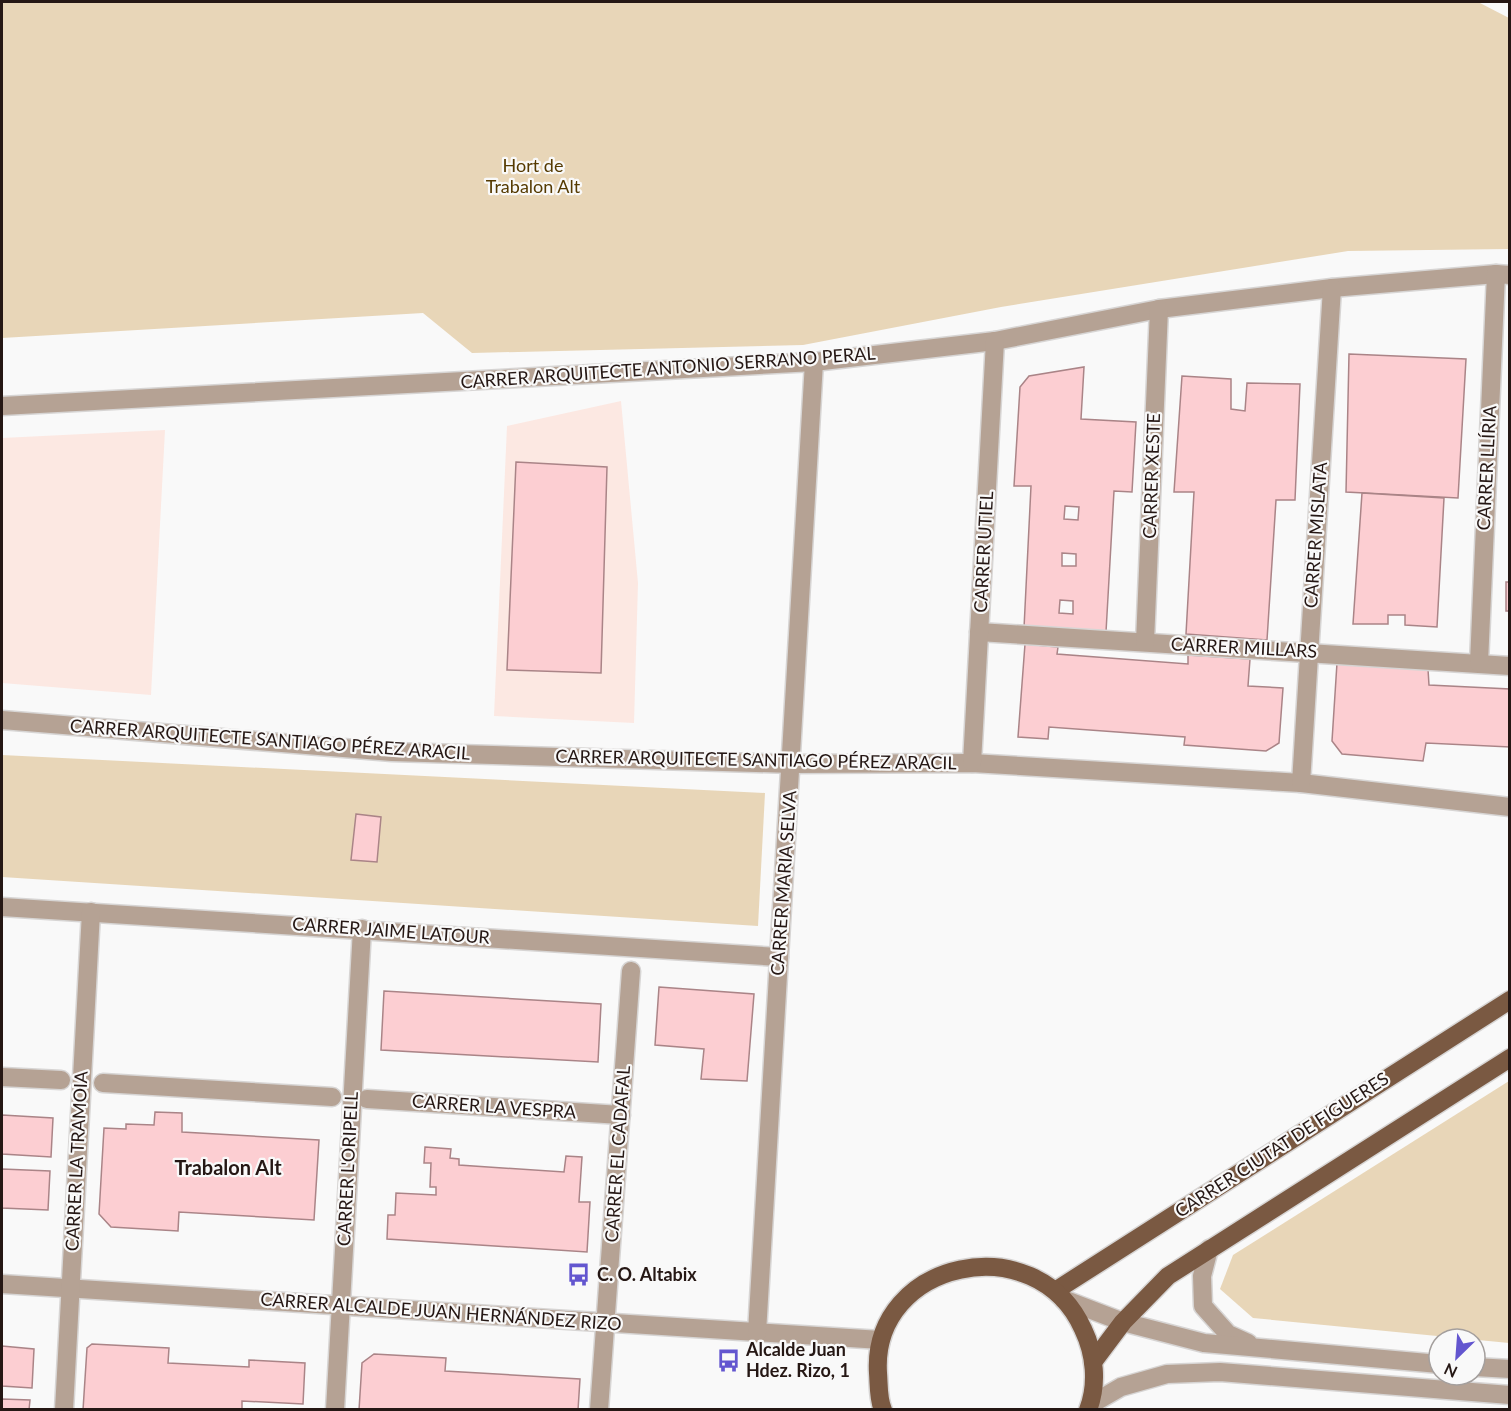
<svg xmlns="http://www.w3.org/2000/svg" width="1511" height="1411" font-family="Lato,sans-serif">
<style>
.built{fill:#fce8e2}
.green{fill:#e8d6b8}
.building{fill:#fcced2;stroke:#aa8487;stroke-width:1.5;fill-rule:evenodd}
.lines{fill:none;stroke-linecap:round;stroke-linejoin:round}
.minor-casing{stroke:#d7d5d4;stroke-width:21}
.major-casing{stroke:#d7d5d4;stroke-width:21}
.minor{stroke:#b5a294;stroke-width:18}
.major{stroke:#7a5942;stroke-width:18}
.labels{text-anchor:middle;stroke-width:4.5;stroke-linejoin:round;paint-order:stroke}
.park-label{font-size:18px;fill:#553a01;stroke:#f9f9f9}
.street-label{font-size:18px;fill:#251714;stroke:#f9f9f9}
.poi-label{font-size:18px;font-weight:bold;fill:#251714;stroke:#f9f9f9;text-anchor:start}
.neighbourhood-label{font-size:20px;font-weight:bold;fill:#251714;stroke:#f9f9f9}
</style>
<rect width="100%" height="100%" fill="#f9f9f9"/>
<g class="built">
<path d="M 621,401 L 638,583 L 634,723 L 494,716 L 507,426 Z"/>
<path d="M 165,430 L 151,695 L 2,683 L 2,438 Z"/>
</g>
<g class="green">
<path d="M 2,2 L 1478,2 L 1509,18 L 1509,249 L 1348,251 L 1001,307 L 803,345 L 472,353 L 423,313 L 2,338 Z"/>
<path d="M 2,755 L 765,793 L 758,926 L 2,877 Z"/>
<path d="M 1509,1081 L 1509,1343 L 1253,1318 L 1220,1289 L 1233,1255 Z"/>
</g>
<g class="building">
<path d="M 1349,354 L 1466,359 L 1458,498 L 1346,492 Z"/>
<path d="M 1084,367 L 1081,419 L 1136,422 L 1132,492 L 1114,491 L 1106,632 L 1024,628 L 1031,486 L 1014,486 L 1020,387 L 1029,376 ZM 1065,506 L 1079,507 L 1078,520 L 1064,519 ZM 1062,553 L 1076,554 L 1076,566 L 1062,566 ZM 1060,600 L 1073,601 L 1073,614 L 1059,613 Z"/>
<path d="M 1182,376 L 1231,379 L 1231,409 L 1245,411 L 1247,383 L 1300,384 L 1295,500 L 1276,500 L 1267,640 L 1186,634 L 1194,492 L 1174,492 Z"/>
<path d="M 516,462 L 607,467 L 601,673 L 507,670 Z"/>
<path d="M 1362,493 L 1444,498 L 1437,627 L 1405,625 L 1405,615 L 1388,615 L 1388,624 L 1353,624 Z"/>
<rect x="1506" y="582" width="4" height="29"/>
<path d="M 1025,644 L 1058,647 L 1057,654 L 1188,664 L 1188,655 L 1250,659 L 1248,686 L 1283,688 L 1279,743 L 1266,751 L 1184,745 L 1185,737 L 1049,727 L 1048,739 L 1018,737 Z"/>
<path d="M 1337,663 L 1428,669 L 1429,685 L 1510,689 L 1510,747 L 1426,743 L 1423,761 L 1342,754 L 1332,741 Z"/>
<path d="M 356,814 L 381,817 L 377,862 L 351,860 Z"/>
<path d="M 659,987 L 754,994 L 747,1081 L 701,1079 L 704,1049 L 655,1045 Z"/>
<path d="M 384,991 L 601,1004 L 598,1062 L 381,1050 Z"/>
<path d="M 155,1112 L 182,1113 L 182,1132 L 319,1140 L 314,1220 L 179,1212 L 178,1231 L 111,1227 L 99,1214 L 104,1128 L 126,1129 L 126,1124 L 154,1125 Z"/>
<path d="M 2,1115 L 53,1118 L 51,1157 L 2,1154 Z"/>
<path d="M 425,1147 L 451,1149 L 450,1158 L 459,1159 L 459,1165 L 564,1172 L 566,1156 L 582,1157 L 579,1202 L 590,1202 L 587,1252 L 387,1239 L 388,1215 L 395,1215 L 396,1193 L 436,1195 L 436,1187 L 430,1187 L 431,1163 L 424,1163 Z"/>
<path d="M 2,1169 L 50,1171 L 48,1210 L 2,1208 Z"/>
<path d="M 92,1344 L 169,1348 L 168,1363 L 249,1367 L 249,1360 L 305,1363 L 303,1404 L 242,1401 L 242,1410 L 83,1410 L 87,1348 Z"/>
<path d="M 2,1346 L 34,1349 L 32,1388 L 2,1386 Z"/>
<path d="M 374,1354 L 446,1358 L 445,1371 L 580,1379 L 578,1410 L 359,1410 L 362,1363 Z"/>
<path d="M 2,1399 L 30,1400 L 29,1410 L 2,1410 Z"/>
</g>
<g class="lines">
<defs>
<g id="minor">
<path d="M 2,406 L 814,362 L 995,341 L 1159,309 L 1332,288 L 1496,274 L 1510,275"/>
<path d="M 979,632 L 1510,666"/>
<path d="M 1145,642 L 1159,309"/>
<path d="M 1479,663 L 1496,274"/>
<path d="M 2,720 L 392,752 L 792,764 L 972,763 L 1301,783 L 1510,807"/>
<path d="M 972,763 L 995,341"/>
<path d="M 1301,783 L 1332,288"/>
<path d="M 2,907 L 779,957"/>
<path d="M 2,1077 L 61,1080"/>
<path d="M 103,1083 L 332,1097"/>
<path d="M 367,1099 L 621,1115"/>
<path d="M 1209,1249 L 1202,1276 L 1203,1306 L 1228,1334 L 1248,1343"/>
<path d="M 2,1284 L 881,1340"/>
<path d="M 1063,1299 L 1123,1322 L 1204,1343 L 1439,1364"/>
<path d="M 757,1333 L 814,362"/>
<path d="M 1475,1367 L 1510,1369"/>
<path d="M 1090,1405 L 1121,1387 L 1167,1374 L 1220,1372 L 1510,1395"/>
<path d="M 64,1410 L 91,912"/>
<path d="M 335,1410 L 362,929"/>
<path d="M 599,1410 L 631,971"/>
</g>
<g id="major">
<path d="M 1055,1291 L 1510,1000"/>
<path d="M 1093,1362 L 1123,1322 L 1168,1276 L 1510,1058"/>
<path d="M 883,1410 C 878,1399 879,1385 878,1373 C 871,1260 1036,1225 1083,1329 C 1095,1354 1098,1384 1088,1410"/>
</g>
</defs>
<use href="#minor" class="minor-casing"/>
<use href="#major" class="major-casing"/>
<use href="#minor" class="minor"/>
<use href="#major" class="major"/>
</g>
<defs>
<symbol id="bus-bare" viewBox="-9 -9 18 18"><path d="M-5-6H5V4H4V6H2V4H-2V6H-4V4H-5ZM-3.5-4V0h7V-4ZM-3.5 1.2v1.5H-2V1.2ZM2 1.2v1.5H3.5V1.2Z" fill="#6356cf" stroke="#f9f9f9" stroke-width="2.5" paint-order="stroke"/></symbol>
</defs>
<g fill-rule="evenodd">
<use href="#bus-bare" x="562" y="1258" width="33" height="33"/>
<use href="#bus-bare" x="712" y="1344" width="33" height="33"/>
</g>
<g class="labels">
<g class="park-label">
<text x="533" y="172">Hort de<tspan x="533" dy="21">Trabalon Alt</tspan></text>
</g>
<g class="street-label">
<text transform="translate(668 368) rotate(-4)" y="6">CARRER ARQUITECTE ANTONIO SERRANO PERAL</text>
<text transform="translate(1487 468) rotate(-87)" y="6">CARRER LLÍRIA</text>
<text transform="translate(1152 476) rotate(-88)" y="6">CARRER XESTE</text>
<text transform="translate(1316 535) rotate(-86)" y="6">CARRER MISLATA</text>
<text transform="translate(984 552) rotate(-87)" y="6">CARRER UTIEL</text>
<text transform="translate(1244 648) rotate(3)" y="6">CARRER MILLARS</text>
<text transform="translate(270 740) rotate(4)" y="6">CARRER ARQUITECTE SANTIAGO PÉREZ ARACIL</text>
<text transform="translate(756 760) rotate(1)" y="6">CARRER ARQUITECTE SANTIAGO PÉREZ ARACIL</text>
<text transform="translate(784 883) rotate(-86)" y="6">CARRER MARIA SELVA</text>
<text transform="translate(391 931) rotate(4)" y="6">CARRER JAIME LATOUR</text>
<text transform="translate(494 1107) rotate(4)" y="6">CARRER LA VESPRA</text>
<text transform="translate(1282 1145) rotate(-33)" y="6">CARRER CIUTAT DE FIGUERES</text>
<text transform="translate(618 1154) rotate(-86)" y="6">CARRER EL CADAFAL</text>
<text transform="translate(77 1161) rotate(-87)" y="6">CARRER LA TRAMOIA</text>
<text transform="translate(348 1169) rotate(-87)" y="6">CARRER L'ORIPELL</text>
<text transform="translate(441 1312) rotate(4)" y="6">CARRER ALCALDE JUAN HERNÁNDEZ RIZO</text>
</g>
<g class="poi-label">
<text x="597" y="1281">C. O. Altabix</text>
<text x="746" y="1356">Alcalde Juan<tspan x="746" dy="21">Hdez. Rizo, 1</tspan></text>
</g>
<g class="neighbourhood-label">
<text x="228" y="1175">Trabalon Alt</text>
</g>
</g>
<rect width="1511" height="1411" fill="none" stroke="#251714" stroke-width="6"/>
<g transform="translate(1457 1357) rotate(205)"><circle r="28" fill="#f9f9f9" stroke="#a49f9d" stroke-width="1.5"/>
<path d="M0-4.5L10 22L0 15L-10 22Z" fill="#6356cf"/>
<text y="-9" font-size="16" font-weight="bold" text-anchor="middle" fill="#251714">N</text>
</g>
</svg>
